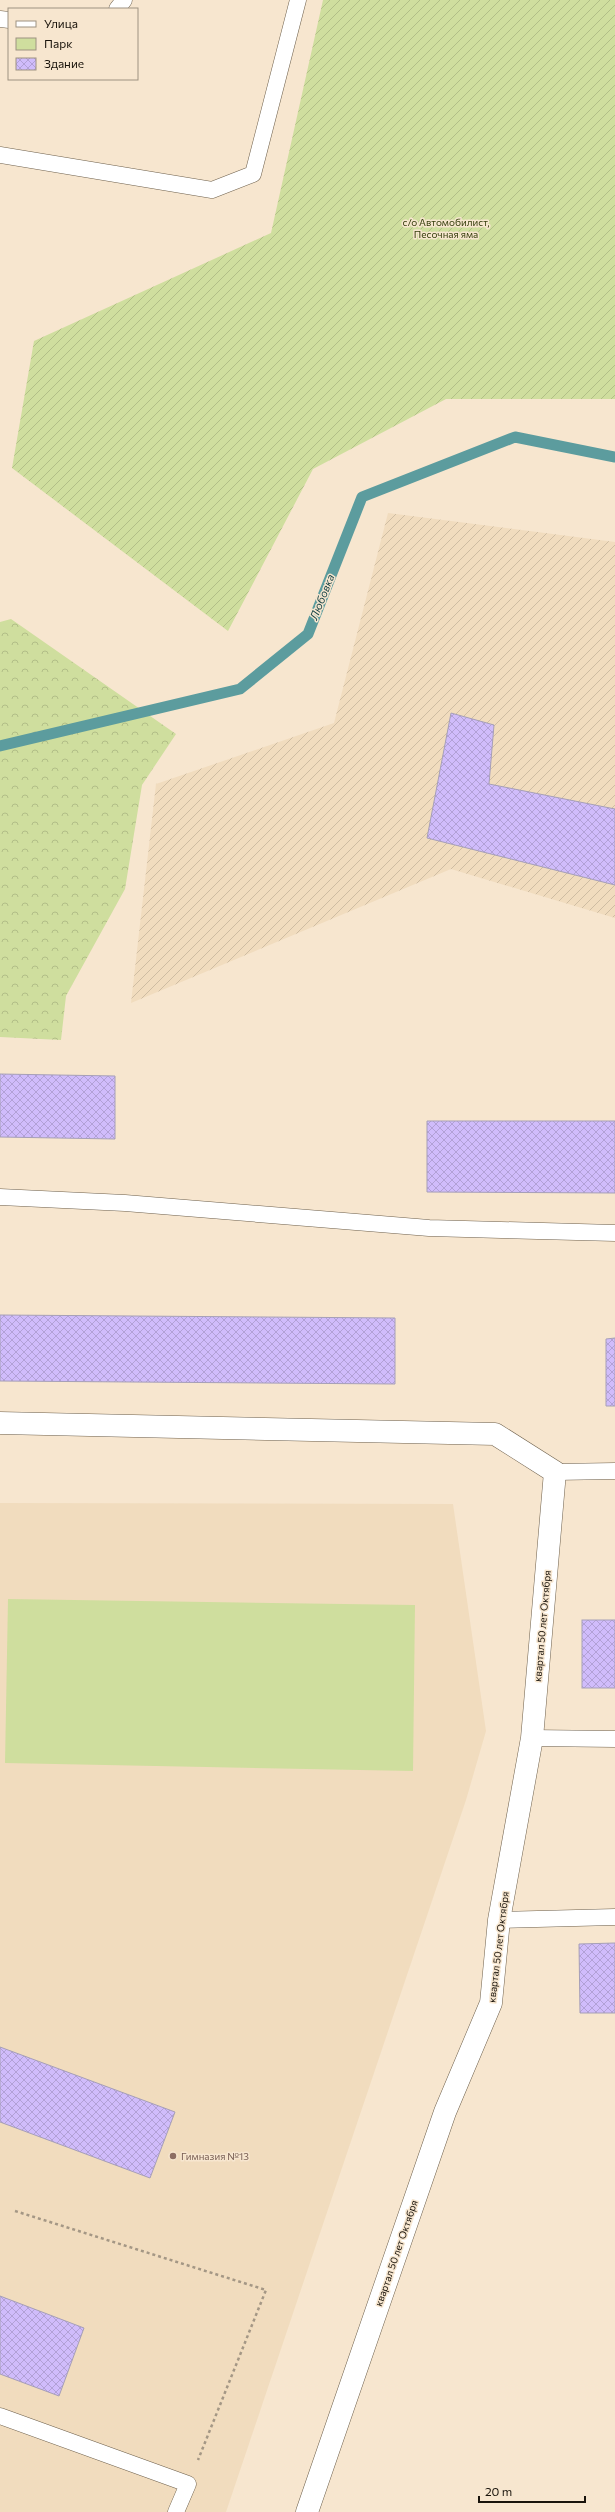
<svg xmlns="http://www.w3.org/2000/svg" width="615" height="2512" font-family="Commissioner,sans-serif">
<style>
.industrial{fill:url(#industrial-furrows)}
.built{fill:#f1dcbe}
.forest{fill:url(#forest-crowns)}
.park{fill:#cfde9e}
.garden{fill:url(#garden-furrows)}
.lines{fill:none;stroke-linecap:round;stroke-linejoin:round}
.stream{stroke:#5c9c9e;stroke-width:11}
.building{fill:url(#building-cross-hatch);stroke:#a69fb7}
.lane-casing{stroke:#6e604c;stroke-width:17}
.street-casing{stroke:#6e604c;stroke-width:23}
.path{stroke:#a49785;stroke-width:2.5;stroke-dasharray:3 3;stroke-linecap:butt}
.lane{stroke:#fff;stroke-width:16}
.street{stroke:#fff;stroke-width:22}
.education-dot{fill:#8d6e63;stroke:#f7e6cf;stroke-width:1.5}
.labels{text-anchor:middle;stroke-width:3;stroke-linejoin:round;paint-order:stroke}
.park-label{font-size:10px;fill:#353e0c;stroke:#f7e6cf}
.street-label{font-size:10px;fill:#19130b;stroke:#f7e6cf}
.education-label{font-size:10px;fill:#785e54;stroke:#f7e6cf;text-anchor:start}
.water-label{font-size:11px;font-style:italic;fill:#184446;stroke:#f7e6cf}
</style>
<defs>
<pattern id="industrial-furrows" width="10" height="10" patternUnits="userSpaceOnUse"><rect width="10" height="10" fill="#f1dcbe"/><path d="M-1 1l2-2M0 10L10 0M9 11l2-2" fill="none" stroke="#cebca2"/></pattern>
<pattern id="forest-crowns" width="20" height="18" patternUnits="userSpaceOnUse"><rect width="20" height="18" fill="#cfde9e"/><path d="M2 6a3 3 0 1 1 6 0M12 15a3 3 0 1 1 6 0" fill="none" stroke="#b1be87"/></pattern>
<pattern id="garden-furrows" width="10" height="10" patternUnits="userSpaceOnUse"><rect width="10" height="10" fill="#cfde9e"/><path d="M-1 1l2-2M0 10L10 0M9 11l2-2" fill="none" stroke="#b1be87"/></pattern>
<pattern id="building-cross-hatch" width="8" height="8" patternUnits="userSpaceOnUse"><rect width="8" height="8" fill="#d0bcfb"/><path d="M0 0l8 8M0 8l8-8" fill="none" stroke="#b2a1d6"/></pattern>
</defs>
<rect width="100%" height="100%" fill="#f7e6cf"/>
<path class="industrial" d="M 388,513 L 615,542 L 615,918 L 451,869 L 131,1003 L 156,784 L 334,723 Z"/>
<path class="built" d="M 0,1503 L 453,1504 L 486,1731 L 466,1800 L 226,2512 L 0,2512 Z"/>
<path class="forest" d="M 11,619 L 176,734 L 142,785 L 125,889 L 66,996 L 61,1040 L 0,1037 L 0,622 Z"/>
<path class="park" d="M 8,1599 L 415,1605 L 413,1771 L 5,1763 Z"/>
<path class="garden" d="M 323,0 L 615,0 L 615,399 L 446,399 L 313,469 L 228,631 L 12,468 L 34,341 L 271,233 Z"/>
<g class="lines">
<path class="stream" d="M 0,746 L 240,689 L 308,634 L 362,497 L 515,437 L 615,457"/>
</g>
<g class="building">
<path d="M 451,713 L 494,725 L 489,784 L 615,809 L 615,885 L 427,838 Z"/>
<path d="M 0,1074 L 115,1076 L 115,1139 L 0,1137 Z"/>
<path d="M 427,1121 L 615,1121 L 615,1193 L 427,1192 Z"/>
<path d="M 0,1315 L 395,1318 L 395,1384 L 0,1381 Z"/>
<path d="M 615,1338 L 615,1406 L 606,1406 L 606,1339 Z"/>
<rect x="582" y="1620" width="33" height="68"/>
<path d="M 615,1943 L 615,2013 L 580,2013 L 579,1944 Z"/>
<path d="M 0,2047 L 175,2112 L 150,2178 L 0,2122 Z"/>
<path d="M 0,2296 L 84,2328 L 59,2396 L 0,2374 Z"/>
</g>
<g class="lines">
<defs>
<g id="lane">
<path d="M 117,9 L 124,0"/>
<path d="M 0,19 L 9,20"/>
<path d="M 0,155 L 212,190 L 253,174 L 298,0"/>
<path d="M 0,1197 L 125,1203 L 429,1228 L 615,1233"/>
<path d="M 555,1472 L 615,1471"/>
<path d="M 532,1738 L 615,1739"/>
<path d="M 499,1920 L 615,1917"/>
<path d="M 0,2416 L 188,2484 L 176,2512"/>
</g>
<path id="street" d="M 0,1423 L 495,1434 L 555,1472 L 532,1738 L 499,1920 L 491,2003 L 445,2112 L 307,2512"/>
</defs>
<use href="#lane" class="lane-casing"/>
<use href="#street" class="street-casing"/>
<path class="path" d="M 15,2211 L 266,2290 L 198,2460"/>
<use href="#lane" class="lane"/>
<use href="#street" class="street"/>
</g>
<circle class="education-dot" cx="173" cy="2156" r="4"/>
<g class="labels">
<g class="park-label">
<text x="446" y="226">с/о Автомобилист,<tspan x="446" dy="12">Песочная яма</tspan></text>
</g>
<g class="street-label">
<text transform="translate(542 1626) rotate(-85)" y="4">квартал 50 лет Октября</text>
<text transform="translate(498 1947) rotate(-83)" y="4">квартал 50 лет Октября</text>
<text transform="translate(396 2253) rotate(-71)" y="4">квартал 50 лет Октября</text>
</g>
<g class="education-label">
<text x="181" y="2160">Гимназия №13</text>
</g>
<g class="water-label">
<text transform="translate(322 597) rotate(-68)" y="4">Любовка</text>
</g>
</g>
<rect x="8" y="8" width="130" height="72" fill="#f7e6cf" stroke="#9e9281"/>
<rect x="16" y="21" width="20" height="6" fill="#ffffff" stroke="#9e9281"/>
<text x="44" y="28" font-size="12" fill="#19130b">Улица</text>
<rect x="16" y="38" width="20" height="12" fill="#cfde9e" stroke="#9e9281"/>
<text x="44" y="48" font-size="12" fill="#19130b">Парк</text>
<rect x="16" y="58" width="20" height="12" fill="url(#building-cross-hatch)" stroke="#9e9281"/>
<text x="44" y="68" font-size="12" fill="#19130b">Здание</text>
<path d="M479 2496v6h106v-6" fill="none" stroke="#19130b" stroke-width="2"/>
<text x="485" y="2496" font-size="12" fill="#19130b" stroke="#f7e6cf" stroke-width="3" paint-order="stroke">20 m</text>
</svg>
